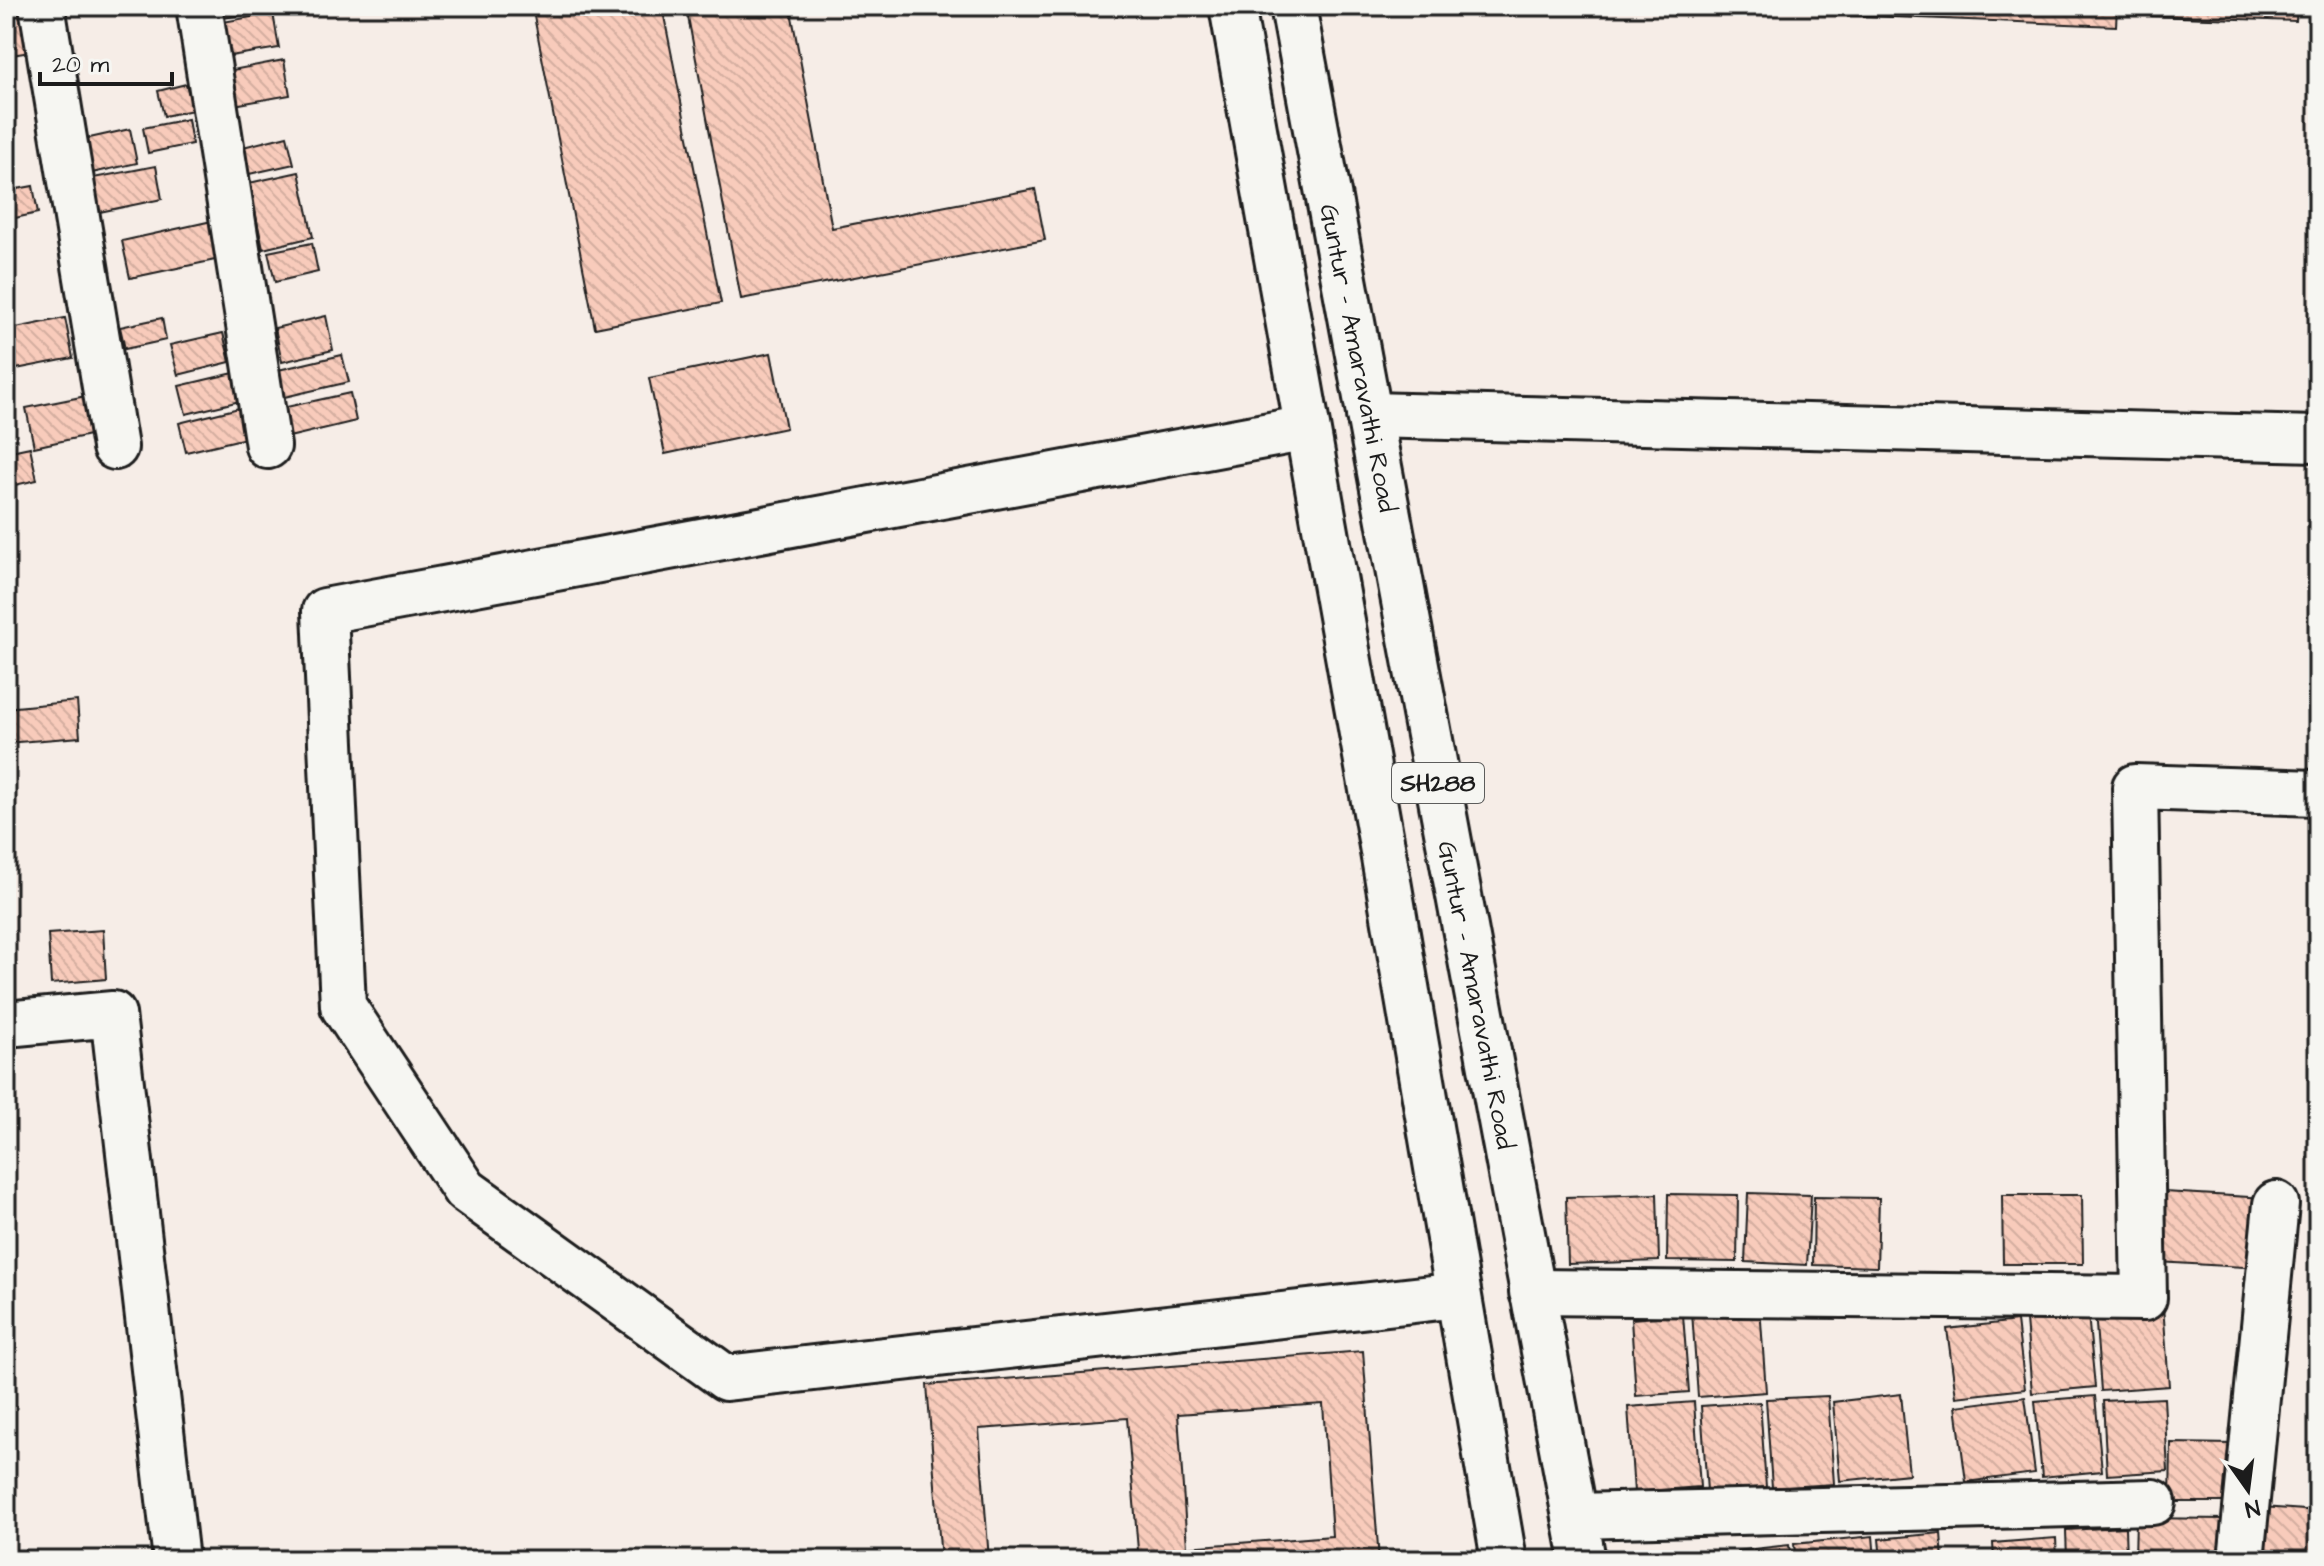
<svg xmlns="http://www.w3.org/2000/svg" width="2324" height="1566" font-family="'Architects Daughter',sans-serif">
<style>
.building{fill:url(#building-back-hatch);stroke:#1c1c1c;stroke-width:2;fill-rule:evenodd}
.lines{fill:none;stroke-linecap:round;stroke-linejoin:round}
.minor-casing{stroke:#1c1c1c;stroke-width:50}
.major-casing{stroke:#1c1c1c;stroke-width:50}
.minor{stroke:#f6f6f2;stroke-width:44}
.major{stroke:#f6f6f2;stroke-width:44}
.labels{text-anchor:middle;stroke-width:6;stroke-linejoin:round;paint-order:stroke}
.shield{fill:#f6f6f2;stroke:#5d5d5c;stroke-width:2}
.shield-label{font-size:24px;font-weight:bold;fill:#1c1c1c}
.street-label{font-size:26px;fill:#1c1c1c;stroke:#f6f6f2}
</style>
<defs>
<pattern id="building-back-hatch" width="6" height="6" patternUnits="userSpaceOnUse" patternTransform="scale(2)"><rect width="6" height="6" fill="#f8cbbb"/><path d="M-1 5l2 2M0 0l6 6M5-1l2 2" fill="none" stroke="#d4aea0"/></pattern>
</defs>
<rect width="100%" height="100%" fill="#f6ede7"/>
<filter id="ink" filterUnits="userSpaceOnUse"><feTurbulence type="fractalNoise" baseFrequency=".0125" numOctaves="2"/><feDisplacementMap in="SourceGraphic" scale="16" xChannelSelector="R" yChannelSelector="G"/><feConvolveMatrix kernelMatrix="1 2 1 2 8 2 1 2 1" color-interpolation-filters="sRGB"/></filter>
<g filter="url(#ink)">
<g class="building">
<path d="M 6,6 L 21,6 L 30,52 L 6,56 Z"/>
<path d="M 208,6 L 278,6 L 279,9 L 210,20 Z"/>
<path d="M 532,6 L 662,6 L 721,303 L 595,328 Z"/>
<path d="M 686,6 L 790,6 L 832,228 L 1035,189 L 1045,240 L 741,299 Z"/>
<path d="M 1820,6 L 2117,6 L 2116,26 L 1820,14 Z"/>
<path d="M 2153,6 L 2297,6 L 2296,21 L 2152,16 Z"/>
<path d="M 273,13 L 279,48 L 218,58 L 212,24 Z"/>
<path d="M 284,60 L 290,95 L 228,106 L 222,72 Z"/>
<path d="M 186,84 L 193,110 L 164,116 L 158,91 Z"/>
<path d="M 188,119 L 192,144 L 148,153 L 143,128 Z"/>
<path d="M 130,129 L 137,163 L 83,175 L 76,141 Z"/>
<path d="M 287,136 L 294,164 L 249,174 L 243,147 Z"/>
<path d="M 156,166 L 162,199 L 90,214 L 83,180 Z"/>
<path d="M 299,172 L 313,237 L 263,249 L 249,183 Z"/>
<path d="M 33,186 L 38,213 L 6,220 L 6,191 Z"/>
<path d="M 212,221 L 220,259 L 130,278 L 122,241 Z"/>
<path d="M 312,243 L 318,272 L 275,282 L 268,252 Z"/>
<path d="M 326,316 L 333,350 L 282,362 L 275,328 Z"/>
<path d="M 65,318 L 73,358 L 11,370 L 6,330 Z"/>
<path d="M 162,318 L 166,340 L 125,349 L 120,327 Z"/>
<path d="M 223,333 L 230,362 L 178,375 L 170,345 Z"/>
<path d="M 771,353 L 786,428 L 665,454 L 649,378 Z"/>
<path d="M 342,355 L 349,382 L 280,398 L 274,371 Z"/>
<path d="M 234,373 L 240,401 L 186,414 L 179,386 Z"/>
<path d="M 350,393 L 356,421 L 289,437 L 282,408 Z"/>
<path d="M 91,395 L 99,433 L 34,447 L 26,408 Z"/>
<path d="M 239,408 L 246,438 L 186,452 L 179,423 Z"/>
<path d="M 30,447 L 37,480 L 6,487 L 6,452 Z"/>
<path d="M 77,701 L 80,737 L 6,743 L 6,708 Z"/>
<path d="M 103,930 L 106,979 L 51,984 L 48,934 Z"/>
<path d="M 2164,1192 L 2266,1198 L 2261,1268 L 2158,1262 Z"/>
<path d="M 1748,1193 L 1811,1195 L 1807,1265 L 1745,1262 Z"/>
<path d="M 1657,1194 L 1659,1261 L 1568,1264 L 1566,1197 Z"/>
<path d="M 1668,1194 L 1738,1195 L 1737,1262 L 1667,1261 Z"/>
<path d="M 2002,1195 L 2082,1195 L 2083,1264 L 2003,1264 Z"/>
<path d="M 1814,1197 L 1879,1198 L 1877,1267 L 1813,1265 Z"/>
<path d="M 2163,1306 L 2169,1386 L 2101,1391 L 2095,1311 Z"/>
<path d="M 1760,1307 L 1766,1392 L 1698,1397 L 1692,1312 Z"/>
<path d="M 2088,1314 L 2095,1387 L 2032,1393 L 2026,1320 Z"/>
<path d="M 1683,1315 L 1689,1392 L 1636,1396 L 1631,1319 Z"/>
<path d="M 2017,1321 L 2025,1389 L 1956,1397 L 1947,1329 Z"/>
<path d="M 1363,1351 L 1379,1560 L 1008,1560 L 1138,1550 L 1127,1418 L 979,1429 L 989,1560 L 941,1560 L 927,1385 ZM 1323,1404 L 1332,1536 L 1187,1547 L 1178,1414 Z"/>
<path d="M 1901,1394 L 1909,1474 L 1840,1481 L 1833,1402 Z"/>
<path d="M 1828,1396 L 1834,1484 L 1772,1488 L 1766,1399 Z"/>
<path d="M 2095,1396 L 2102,1471 L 2042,1477 L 2035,1401 Z"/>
<path d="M 2025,1397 L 2035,1473 L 1966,1482 L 1956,1406 Z"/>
<path d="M 2164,1398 L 2168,1471 L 2107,1475 L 2103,1401 Z"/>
<path d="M 1694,1402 L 1700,1487 L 1634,1492 L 1628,1407 Z"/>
<path d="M 1760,1402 L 1766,1487 L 1707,1491 L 1701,1406 Z"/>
<path d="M 2171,1443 L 2234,1444 L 2234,1502 L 2170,1502 Z"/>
<path d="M 2262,1507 L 2318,1511 L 2318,1560 L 2257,1560 Z"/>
<path d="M 2136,1518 L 2227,1519 L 2227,1560 L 2135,1560 Z"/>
<path d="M 2125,1527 L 2126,1560 L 2067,1560 L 2066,1530 Z"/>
<path d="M 1941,1533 L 1943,1560 L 1881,1560 L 1879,1539 Z"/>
<path d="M 1873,1536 L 1875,1560 L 1796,1560 L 1794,1544 Z"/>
<path d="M 2056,1538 L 2057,1560 L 1994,1560 L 1993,1543 Z"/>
<path d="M 1789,1545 L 1791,1560 L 1738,1560 L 1737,1551 Z"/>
</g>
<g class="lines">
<defs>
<g id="minor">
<path d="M 42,6 L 115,447"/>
<path d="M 199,6 L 268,446"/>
<path d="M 1369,415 L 2318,439"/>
<path d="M 1307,428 L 325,611 L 343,1006 L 465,1190 L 726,1378 L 1458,1295"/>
<path d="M 6,1024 L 113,1014 L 176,1560"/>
<path d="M 1532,1292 L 2144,1298 L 2135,787 L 2318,793"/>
<path d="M 1575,1516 L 2153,1502"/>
<path d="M 2241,1560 L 2276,1204"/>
</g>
<g id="major">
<path d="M 1232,6 L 1381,840 L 1504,1560"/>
<path d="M 1293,6 L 1583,1560"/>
</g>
</defs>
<use href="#minor" class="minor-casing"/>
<use href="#major" class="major-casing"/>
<use href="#minor" class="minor"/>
<use href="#major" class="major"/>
</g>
</g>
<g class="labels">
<rect class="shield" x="1392" y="763" width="92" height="40" rx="6"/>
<g class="shield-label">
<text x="1438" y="791">SH288</text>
</g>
<g class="street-label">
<text transform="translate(1359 358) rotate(79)" y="9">Guntur - Amaravathi Road</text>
<text transform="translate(1477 995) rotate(79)" y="9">Guntur - Amaravathi Road</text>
</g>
</g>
<rect width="2324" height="1566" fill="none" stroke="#f6f6f2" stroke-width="32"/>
<rect x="16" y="16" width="2292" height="1534" fill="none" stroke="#1c1c1c" stroke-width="3" filter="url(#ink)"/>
<g transform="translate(2248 1490) rotate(166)" stroke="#f6f6f2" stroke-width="6" paint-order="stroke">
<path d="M0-6L14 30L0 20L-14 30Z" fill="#1c1c1c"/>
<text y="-12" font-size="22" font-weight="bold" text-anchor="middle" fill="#1c1c1c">N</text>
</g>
<path d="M40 72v12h132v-12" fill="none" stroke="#1c1c1c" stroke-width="4"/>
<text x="52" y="72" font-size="24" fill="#1c1c1c" stroke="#f6f6f2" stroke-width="6" paint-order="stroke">20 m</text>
</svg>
